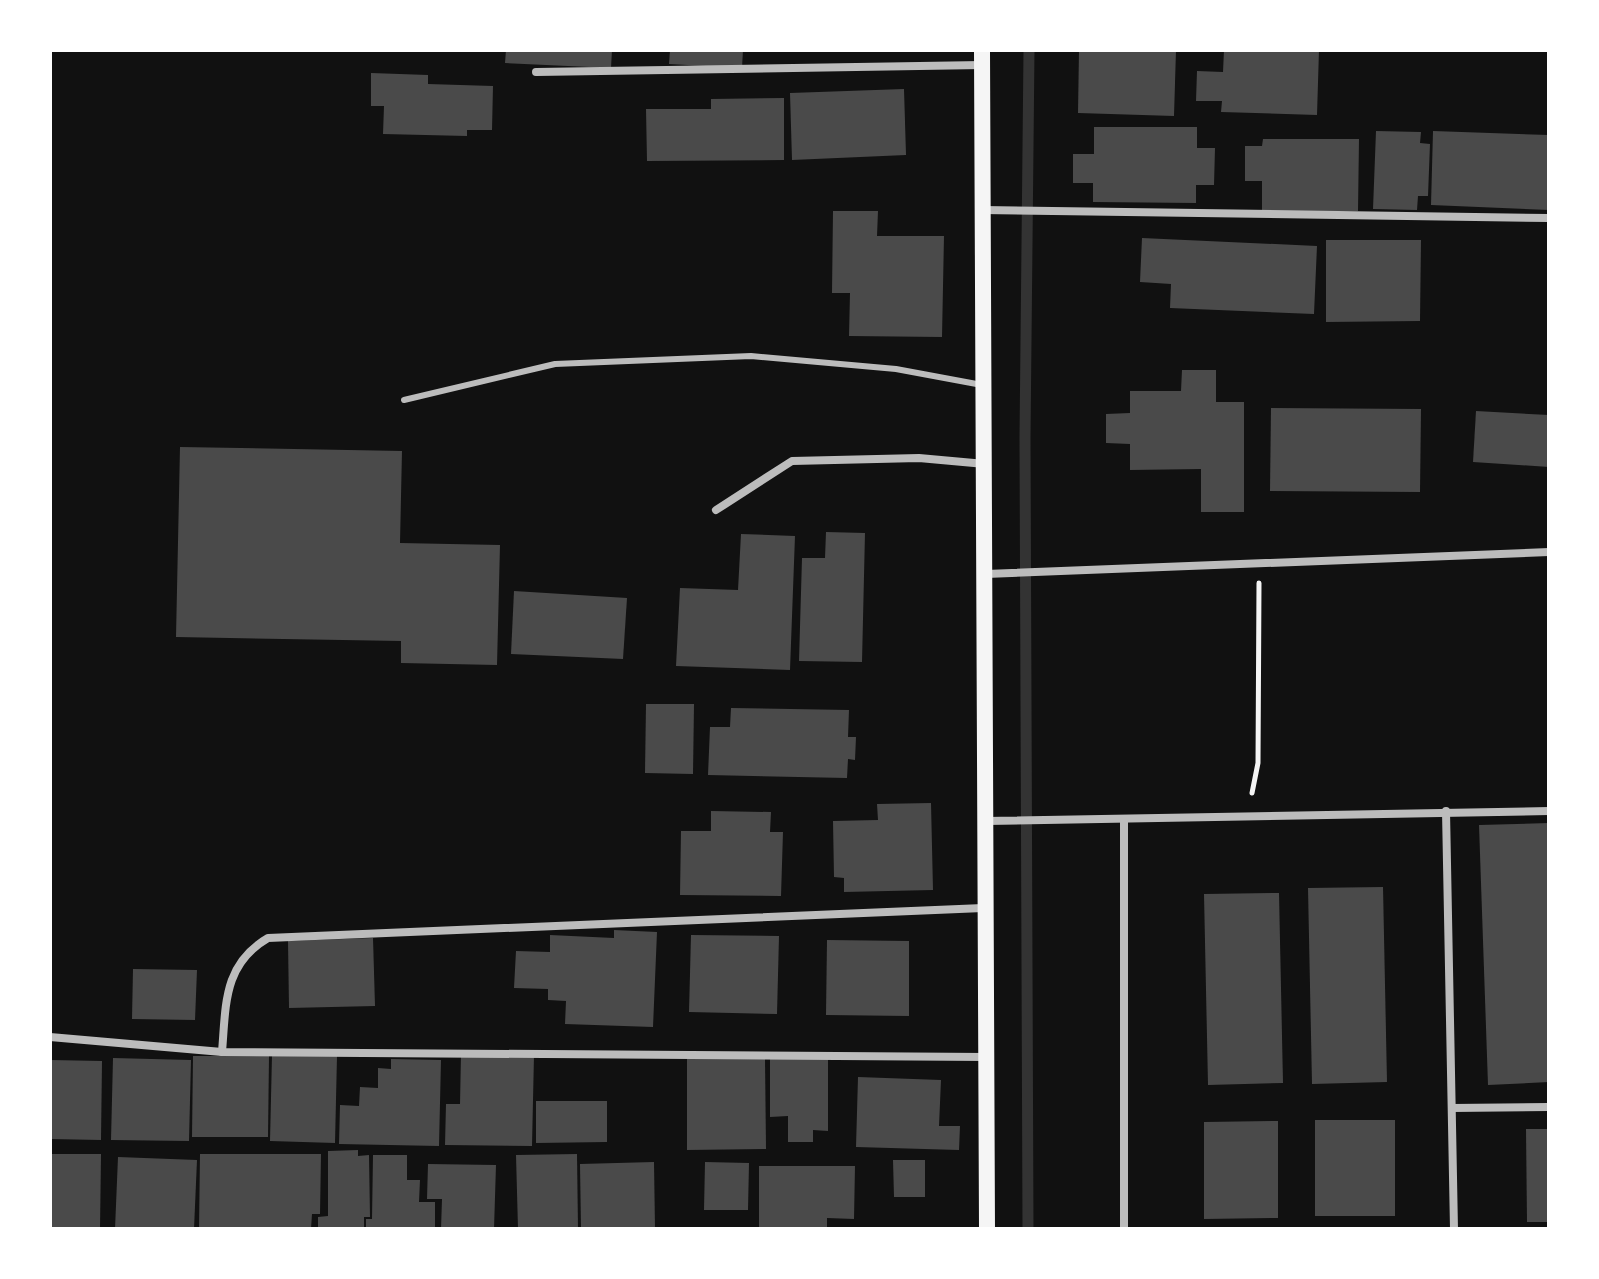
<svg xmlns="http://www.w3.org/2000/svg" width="1599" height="1279" font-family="Montserrat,sans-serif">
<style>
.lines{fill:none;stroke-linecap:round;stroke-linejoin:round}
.stream{stroke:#333;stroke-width:11}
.building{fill:#4a4a4a}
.path{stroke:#f5f5f5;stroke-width:5}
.service{stroke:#bcbcbc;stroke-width:6}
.minor{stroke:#bcbcbc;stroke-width:8}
.secondary{stroke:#f5f5f5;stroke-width:16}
</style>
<rect width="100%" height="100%" fill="#111"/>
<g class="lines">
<path class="stream" d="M 1028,1229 L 1025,438 L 1029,50"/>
</g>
<g class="building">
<path d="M 506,50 L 612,50 L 611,68 L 505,63 Z"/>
<path d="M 670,50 L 743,50 L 742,68 L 669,64 Z"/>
<path d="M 1079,50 L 1176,50 L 1174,116 L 1078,113 Z"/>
<path d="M 1224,50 L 1319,50 L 1317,115 L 1221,112 L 1222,101 L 1196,101 L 1197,71 L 1223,72 Z"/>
<path d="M 371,73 L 428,75 L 428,84 L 493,86 L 492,130 L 467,130 L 467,136 L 383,134 L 384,106 L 371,106 Z"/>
<path d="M 904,89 L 906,155 L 792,160 L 790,93 Z"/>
<path d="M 784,98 L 784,160 L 647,161 L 646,109 L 711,109 L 711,99 Z"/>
<path d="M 1094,127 L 1197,127 L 1197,148 L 1215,148 L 1214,185 L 1196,185 L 1196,203 L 1093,202 L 1093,183 L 1073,183 L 1073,154 L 1094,154 Z"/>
<path d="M 1376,131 L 1421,132 L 1420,143 L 1430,144 L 1428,196 L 1418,196 L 1417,210 L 1373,209 Z"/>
<path d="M 1433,131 L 1549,135 L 1549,210 L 1431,205 Z"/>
<path d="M 1263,139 L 1359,139 L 1358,211 L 1262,211 L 1262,181 L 1245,181 L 1245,146 L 1262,146 Z"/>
<path d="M 833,211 L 878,211 L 877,236 L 944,236 L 942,337 L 849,336 L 850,293 L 832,293 Z"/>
<path d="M 1142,238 L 1317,246 L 1314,314 L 1170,308 L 1171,284 L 1140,282 Z"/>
<path d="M 1326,240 L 1421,240 L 1420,321 L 1326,322 Z"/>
<path d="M 1182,370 L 1216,370 L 1216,402 L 1244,402 L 1244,512 L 1201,512 L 1201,469 L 1130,470 L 1130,444 L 1106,443 L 1106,414 L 1130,413 L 1130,391 L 1181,391 Z"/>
<path d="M 1271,408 L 1421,409 L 1420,492 L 1270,491 Z"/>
<path d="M 1476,411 L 1549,415 L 1549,467 L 1473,462 Z"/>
<path d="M 180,447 L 402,451 L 400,543 L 500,545 L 497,665 L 401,663 L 401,641 L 176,637 Z"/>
<path d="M 826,532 L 865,533 L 862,662 L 799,661 L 802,558 L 825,558 Z"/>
<path d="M 741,534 L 795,536 L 790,670 L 676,666 L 680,588 L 738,590 Z"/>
<path d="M 514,591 L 627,598 L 623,659 L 511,654 Z"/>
<path d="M 646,704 L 694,704 L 693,774 L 645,773 Z"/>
<path d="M 731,708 L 849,710 L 848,737 L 856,737 L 855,760 L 848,759 L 847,778 L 708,775 L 710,727 L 730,727 Z"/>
<path d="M 931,803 L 933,890 L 844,892 L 844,878 L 834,877 L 833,821 L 878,820 L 877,804 Z"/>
<path d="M 711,811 L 771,812 L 770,832 L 783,832 L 781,896 L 680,895 L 681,831 L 711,831 Z"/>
<path d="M 1549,823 L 1549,1082 L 1488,1085 L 1479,825 Z"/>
<path d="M 1383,887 L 1387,1082 L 1312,1084 L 1308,888 Z"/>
<path d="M 1279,893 L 1283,1083 L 1208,1085 L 1204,894 Z"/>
<path d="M 614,930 L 657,932 L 653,1027 L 565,1024 L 566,1001 L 548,1000 L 548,989 L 514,988 L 516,951 L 550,952 L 550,935 L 614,938 Z"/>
<path d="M 691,935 L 779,936 L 777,1014 L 689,1012 Z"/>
<path d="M 373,938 L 375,1006 L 289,1008 L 288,941 Z"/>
<path d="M 827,940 L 909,941 L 909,1016 L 826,1015 Z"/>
<path d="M 133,969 L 197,970 L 195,1020 L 132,1019 Z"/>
<path d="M 461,1054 L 534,1055 L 532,1146 L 445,1145 L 446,1104 L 460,1104 Z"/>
<path d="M 272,1055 L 337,1056 L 335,1143 L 270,1141 Z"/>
<path d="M 193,1056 L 269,1056 L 268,1137 L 192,1137 Z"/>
<path d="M 113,1058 L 191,1060 L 189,1141 L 111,1140 Z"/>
<path d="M 391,1059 L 441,1060 L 439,1146 L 339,1144 L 340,1105 L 359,1106 L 360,1087 L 378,1088 L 378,1068 L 391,1069 Z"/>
<path d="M 687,1059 L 765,1059 L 766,1149 L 687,1150 Z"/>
<path d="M 770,1059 L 828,1059 L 828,1131 L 813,1130 L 813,1142 L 788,1142 L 788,1116 L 770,1117 Z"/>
<path d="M 50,1060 L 102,1061 L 101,1140 L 50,1139 Z"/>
<path d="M 858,1077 L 941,1080 L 939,1126 L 960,1126 L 959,1150 L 856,1147 Z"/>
<path d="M 536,1101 L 607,1101 L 607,1142 L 536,1143 Z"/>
<rect x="1315" y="1120" width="80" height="96"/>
<path d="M 1278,1121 L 1278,1218 L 1204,1219 L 1204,1122 Z"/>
<path d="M 1526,1129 L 1549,1129 L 1549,1222 L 1527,1222 Z"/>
<path d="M 358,1150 L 358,1156 L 369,1155 L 370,1217 L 364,1217 L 364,1229 L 318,1229 L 318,1217 L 328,1216 L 328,1151 Z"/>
<path d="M 50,1154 L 101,1154 L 100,1229 L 50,1229 Z"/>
<path d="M 200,1154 L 321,1154 L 320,1214 L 312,1214 L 311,1229 L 199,1229 Z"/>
<path d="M 577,1154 L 578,1229 L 518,1229 L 516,1155 Z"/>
<path d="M 373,1155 L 407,1155 L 407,1180 L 420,1180 L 419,1202 L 435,1202 L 435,1229 L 366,1229 L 366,1219 L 372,1219 Z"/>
<path d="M 118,1157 L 197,1160 L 194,1229 L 115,1229 Z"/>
<path d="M 893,1160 L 925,1160 L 925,1197 L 894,1197 Z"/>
<path d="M 654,1162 L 655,1229 L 581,1229 L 580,1164 Z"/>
<path d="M 705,1162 L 749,1163 L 748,1210 L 704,1210 Z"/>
<path d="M 428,1164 L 496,1165 L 494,1229 L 441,1229 L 442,1199 L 427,1199 Z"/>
<path d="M 759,1166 L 855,1166 L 854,1219 L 827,1218 L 827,1229 L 759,1229 Z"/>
</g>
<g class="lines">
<path class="path" d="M 1252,793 L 1258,763 L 1259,583"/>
<path class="service" d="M 404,400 L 555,364 L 751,356 L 896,369 L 982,385"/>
<g class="minor">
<path d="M 536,72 L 982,65"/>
<path d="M 982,210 L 1549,218"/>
<path d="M 716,510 L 792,461 L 919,458 L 985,464"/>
<path d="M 986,574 L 1549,552"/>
<path d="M 1446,811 L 1454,1229"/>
<path d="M 986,821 L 1549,811"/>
<path d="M 50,1037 L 222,1052 L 986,1057"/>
<path d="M 222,1052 C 226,1005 223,964 268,938 L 983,908"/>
<path d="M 1452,1108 L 1549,1107"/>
<path d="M 1124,1229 L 1124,822"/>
</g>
<path class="secondary" d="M 982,50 L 987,1229"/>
</g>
<rect width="1599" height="1279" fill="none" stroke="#ffffff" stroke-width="104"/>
</svg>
